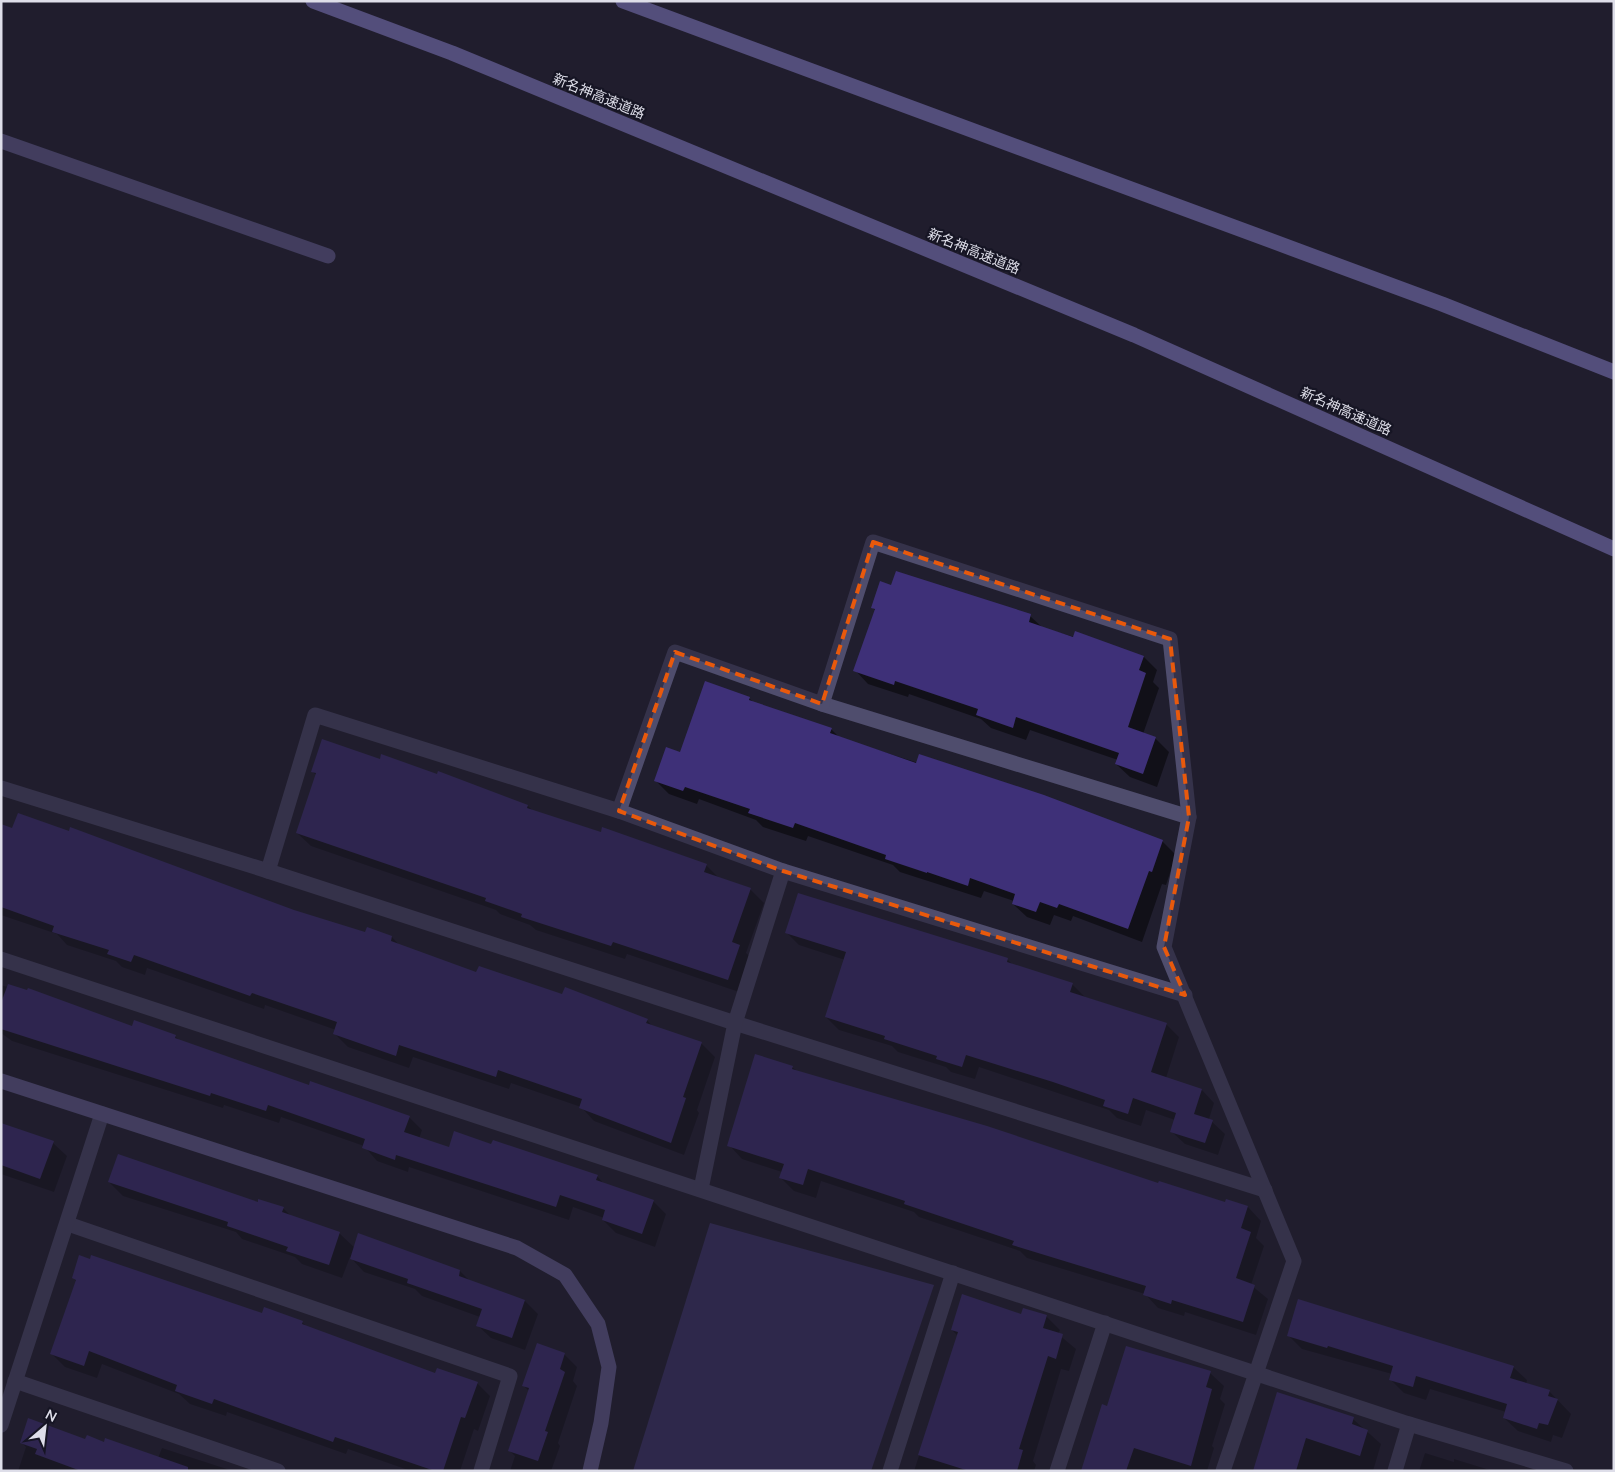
<svg xmlns="http://www.w3.org/2000/svg" width="1615" height="1472" font-family="'Nunito Sans','Noto Sans JP',sans-serif">
<style>
.green{fill:#3f376f}
.shadow{fill:#0007}
.building{fill:#3e3078}
.lines{fill:none;stroke-linecap:round;stroke-linejoin:round}
.street{stroke:#4f4d6d;stroke-width:15}
.secondary{stroke:#6a6599;stroke-width:15}
.highway{stroke:#9189d9;stroke-width:15}
.marked{fill:none;stroke:#e8590c;stroke-width:4;stroke-dasharray:10 6;stroke-linejoin:round}
.labels{text-anchor:middle;stroke-width:4.5;stroke-linejoin:round;paint-order:stroke}
.street-label{font-size:14px;fill:#dedee9;stroke:#161524}
</style>
<rect width="100%" height="100%" fill="#201e2e"/>
<path class="green" d="M 710,1223 L 934,1285 L 871,1471 L 633,1471 Z"/>
<g class="shadow">
<path d="M 891,586 L 1030,616 L 1043,628 L 1144,657 L 1157,670 L 1153,682 L 1159,688 L 1143,734 L 1155,738 L 1169,752 L 1157,787 L 1130,777 L 1116,764 L 1118,760 L 1030,730 L 1026,740 L 991,728 L 981,719 L 909,694 L 908,697 L 868,684 L 855,670 L 876,611 L 873,608 Z"/>
<path d="M 749,698 L 754,703 L 831,729 L 840,738 L 1162,841 L 1176,855 L 1166,885 L 1162,884 L 1142,942 L 1073,916 L 1071,921 L 1054,915 L 1050,925 L 1027,917 L 1013,904 L 1014,901 L 984,891 L 981,898 L 900,872 L 893,865 L 808,836 L 806,841 L 763,827 L 756,820 L 699,799 L 697,804 L 669,794 L 656,781 L 681,753 Z"/>
<path d="M 381,761 L 438,775 L 438,773 L 528,806 L 533,811 L 706,865 L 719,878 L 750,889 L 764,903 L 746,953 L 753,959 L 742,993 L 627,954 L 625,959 L 536,930 L 530,925 L 500,914 L 496,910 L 311,846 L 297,833 L 317,776 L 312,771 Z"/>
<path d="M 1,843 L 294,911 L 366,934 L 392,937 L 400,946 L 477,974 L 563,995 L 647,1020 L 653,1027 L 701,1043 L 715,1057 L 697,1110 L 699,1113 L 684,1155 L 594,1121 L 581,1107 L 511,1083 L 509,1089 L 413,1057 L 409,1068 L 348,1047 L 334,1033 L 336,1030 L 265,1005 L 264,1009 L 147,968 L 145,975 L 122,967 L 116,961 L 67,945 L 57,934 L 1,915 Z"/>
<path d="M 786,932 L 1008,960 L 1014,966 L 1072,984 L 1085,997 L 1166,1024 L 1179,1037 L 1166,1078 L 1202,1090 L 1214,1103 L 1209,1119 L 1225,1134 L 1218,1155 L 1185,1144 L 1172,1132 L 1175,1120 L 1146,1110 L 1141,1126 L 1117,1118 L 1109,1110 L 979,1067 L 975,1079 L 951,1072 L 946,1067 L 898,1052 L 892,1046 L 839,1030 L 826,1017 L 845,960 L 799,945 Z"/>
<path d="M 1,985 L 133,1028 L 175,1036 L 180,1041 L 309,1087 L 409,1117 L 422,1130 L 419,1139 L 449,1149 L 492,1146 L 597,1176 L 604,1184 L 653,1201 L 666,1214 L 655,1247 L 616,1233 L 603,1220 L 604,1218 L 573,1207 L 569,1220 L 409,1167 L 408,1172 L 377,1161 L 364,1146 L 281,1117 L 279,1123 L 224,1105 L 223,1108 L 12,1041 L 1,1033 Z"/>
<path d="M 792,1067 L 797,1071 L 1159,1184 L 1226,1204 L 1227,1201 L 1248,1207 L 1261,1221 L 1256,1238 L 1264,1246 L 1251,1285 L 1268,1299 L 1256,1335 L 1185,1312 L 1184,1316 L 1158,1308 L 1145,1294 L 1027,1258 L 1020,1251 L 919,1217 L 914,1212 L 821,1181 L 816,1198 L 794,1191 L 780,1177 L 782,1172 L 742,1159 L 729,1145 Z"/>
<path d="M 1,1124 L 53,1143 L 67,1156 L 54,1192 L 1,1174 Z"/>
<path d="M 109,1182 L 283,1208 L 292,1217 L 339,1233 L 355,1248 L 460,1271 L 470,1281 L 525,1301 L 538,1314 L 525,1350 L 491,1338 L 477,1325 L 480,1317 L 422,1296 L 415,1289 L 364,1272 L 350,1257 L 342,1278 L 302,1264 L 295,1257 L 242,1239 L 236,1232 L 123,1196 Z"/>
<path d="M 73,1278 L 302,1322 L 308,1328 L 436,1375 L 477,1383 L 490,1396 L 478,1431 L 474,1429 L 460,1471 L 411,1471 L 348,1449 L 346,1454 L 227,1412 L 226,1416 L 190,1404 L 179,1394 L 102,1364 L 97,1378 L 65,1367 L 52,1354 L 77,1282 Z"/>
<path d="M 1022,1315 L 1046,1316 L 1060,1330 L 1058,1334 L 1076,1349 L 1069,1371 L 1061,1369 L 1033,1461 L 1036,1465 L 1034,1471 L 914,1471 L 958,1336 L 952,1330 Z"/>
<path d="M 1288,1335 L 1513,1367 L 1527,1380 L 1526,1384 L 1549,1391 L 1571,1414 L 1562,1438 L 1553,1435 L 1551,1442 L 1518,1431 L 1504,1418 L 1506,1412 L 1430,1389 L 1426,1400 L 1404,1393 L 1390,1379 L 1392,1374 L 1302,1349 Z"/>
<path d="M 564,1354 L 577,1367 L 573,1381 L 577,1386 L 558,1443 L 560,1446 L 551,1471 L 510,1471 L 515,1456 L 509,1450 L 529,1391 L 524,1386 Z"/>
<path d="M 1210,1373 L 1224,1386 L 1220,1399 L 1225,1404 L 1212,1446 L 1214,1448 L 1207,1471 L 1082,1471 L 1108,1408 Z"/>
<path d="M 1277,1394 L 1353,1419 L 1381,1444 L 1373,1471 L 1254,1471 Z"/>
<path d="M 86,1440 L 158,1458 L 162,1448 L 233,1471 L 18,1471 L 26,1447 L 21,1442 Z"/>
<path d="M 1425,1453 L 1454,1462 L 1454,1459 L 1493,1471 L 1419,1471 Z"/>
</g>
<g class="building">
<path d="M 896,571 L 1031,614 L 1029,622 L 1073,637 L 1075,631 L 1144,656 L 1139,670 L 1146,673 L 1128,727 L 1156,737 L 1143,774 L 1115,764 L 1119,753 L 1016,717 L 1013,728 L 976,715 L 978,709 L 895,681 L 894,685 L 853,671 L 875,609 L 871,608 L 880,581 L 891,585 Z"/>
<path d="M 705,681 L 750,697 L 749,700 L 832,728 L 830,733 L 916,763 L 919,754 L 1044,795 L 1163,840 L 1152,872 L 1149,871 L 1128,929 L 1059,904 L 1057,908 L 1040,902 L 1036,912 L 1012,904 L 1015,894 L 970,878 L 968,886 L 927,872 L 927,873 L 885,859 L 886,855 L 795,823 L 793,828 L 748,813 L 750,809 L 685,787 L 683,791 L 654,781 L 666,747 L 680,752 Z"/>
<path d="M 322,739 L 380,759 L 381,754 L 437,774 L 438,771 L 528,805 L 527,808 L 601,832 L 602,827 L 707,864 L 704,872 L 751,888 L 732,942 L 740,945 L 728,980 L 613,942 L 611,946 L 521,917 L 522,914 L 485,901 L 486,898 L 296,833 L 316,773 L 311,772 Z"/>
<path d="M 18,813 L 69,831 L 70,827 L 294,910 L 365,932 L 367,927 L 392,936 L 391,941 L 476,972 L 479,966 L 562,994 L 565,987 L 648,1019 L 646,1023 L 702,1042 L 683,1097 L 686,1098 L 671,1143 L 579,1108 L 582,1099 L 498,1070 L 496,1077 L 399,1045 L 396,1056 L 333,1034 L 337,1022 L 252,993 L 250,996 L 134,955 L 131,962 L 107,954 L 109,950 L 52,932 L 54,926 L 1,907 L 1,824 L 12,828 Z"/>
<path d="M 798,893 L 1008,958 L 1007,962 L 1073,983 L 1070,992 L 1167,1023 L 1151,1072 L 1202,1089 L 1194,1114 L 1213,1120 L 1205,1143 L 1170,1132 L 1176,1113 L 1133,1098 L 1128,1114 L 1103,1106 L 1105,1100 L 1053,1082 L 966,1055 L 962,1067 L 936,1059 L 937,1056 L 884,1039 L 885,1036 L 825,1017 L 846,952 L 785,933 Z"/>
<path d="M 8,984 L 27,990 L 28,988 L 132,1026 L 134,1020 L 176,1035 L 175,1038 L 309,1085 L 310,1081 L 410,1116 L 404,1132 L 449,1147 L 454,1131 L 491,1144 L 493,1140 L 598,1175 L 596,1180 L 654,1200 L 642,1234 L 602,1220 L 605,1210 L 560,1195 L 556,1207 L 396,1155 L 395,1160 L 362,1148 L 365,1139 L 268,1105 L 266,1111 L 211,1093 L 210,1096 L 1,1029 L 1,1003 Z"/>
<path d="M 755,1054 L 793,1066 L 792,1069 L 987,1126 L 1158,1183 L 1159,1181 L 1225,1202 L 1226,1199 L 1248,1206 L 1241,1228 L 1251,1232 L 1236,1278 L 1255,1285 L 1243,1322 L 1172,1300 L 1171,1304 L 1143,1295 L 1146,1286 L 1012,1245 L 1014,1241 L 904,1204 L 905,1201 L 808,1169 L 803,1185 L 779,1178 L 784,1164 L 727,1146 Z"/>
<path d="M 1,1123 L 54,1141 L 40,1179 L 1,1165 Z"/>
<path d="M 118,1154 L 258,1202 L 258,1199 L 284,1207 L 282,1212 L 340,1232 L 329,1265 L 286,1251 L 288,1247 L 227,1226 L 228,1222 L 108,1182 Z"/>
<path d="M 358,1233 L 460,1270 L 459,1276 L 525,1300 L 512,1338 L 476,1326 L 482,1309 L 407,1283 L 408,1279 L 350,1259 Z"/>
<path d="M 79,1255 L 90,1259 L 91,1255 L 262,1313 L 264,1307 L 303,1321 L 302,1324 L 435,1373 L 437,1368 L 478,1382 L 465,1418 L 461,1417 L 443,1471 L 435,1471 L 335,1437 L 333,1442 L 214,1399 L 212,1404 L 175,1391 L 177,1385 L 89,1351 L 84,1366 L 50,1354 L 76,1280 L 72,1278 Z"/>
<path d="M 962,1294 L 1021,1314 L 1023,1308 L 1047,1315 L 1043,1328 L 1063,1334 L 1056,1359 L 1048,1356 L 1019,1449 L 1023,1450 L 1017,1471 L 969,1471 L 918,1455 L 958,1332 L 951,1330 Z"/>
<path d="M 1298,1299 L 1514,1366 L 1510,1378 L 1550,1390 L 1548,1396 L 1558,1399 L 1548,1425 L 1539,1423 L 1537,1429 L 1503,1418 L 1507,1404 L 1416,1376 L 1413,1387 L 1389,1380 L 1393,1366 L 1328,1346 L 1327,1348 L 1287,1336 Z"/>
<path d="M 537,1343 L 565,1353 L 560,1369 L 565,1372 L 545,1431 L 548,1432 L 538,1461 L 508,1451 L 529,1388 L 522,1386 Z"/>
<path d="M 1126,1346 L 1211,1371 L 1206,1387 L 1212,1389 L 1191,1466 L 1134,1448 L 1126,1471 L 1081,1471 L 1102,1404 L 1107,1406 Z"/>
<path d="M 1277,1392 L 1354,1417 L 1352,1424 L 1368,1430 L 1360,1456 L 1306,1438 L 1296,1471 L 1253,1471 Z"/>
<path d="M 28,1418 L 85,1439 L 87,1435 L 104,1442 L 105,1438 L 188,1467 L 188,1471 L 81,1471 L 35,1454 L 37,1449 L 20,1443 Z"/>
</g>
<g class="lines">
<g class="street">
<path d="M 822,704 L 1189,817"/>
<path d="M 1,788 L 268,871 L 315,715 L 619,811 L 675,652 L 822,704 L 873,542 L 1170,639 L 1189,817 L 1164,947 L 1294,1261 L 1223,1471"/>
<path d="M 619,811 L 783,871 L 1185,995"/>
<path d="M 268,871 L 735,1023 L 1265,1190"/>
<path d="M 1,959 L 1409,1424 L 1566,1471"/>
<path d="M 701,1189 L 735,1023 L 783,871"/>
<path d="M 68,1224 L 510,1376 L 481,1471"/>
<path d="M 15,1381 L 278,1471"/>
<path d="M 1,1425 L 102,1114"/>
<path d="M 890,1471 L 953,1273"/>
<path d="M 1057,1471 L 1105,1323"/>
<path d="M 1395,1471 L 1409,1424"/>
</g>
<g class="secondary">
<path d="M 1,141 L 328,256"/>
<path d="M 1,1081 L 517,1248 L 565,1275 L 598,1324 L 609,1367 L 601,1423 L 590,1471"/>
</g>
<g class="highway">
<path d="M 313,1 L 452,53 L 1134,335 L 1614,549"/>
<path d="M 623,1 L 1442,304 L 1614,372"/>
</g>
</g>
<path d="M0 0H1615V1472H0ZM 873,542 L 1170,639 L 1189,817 L 1164,947 L 1185,995 L 783,871 L 619,811 L 675,652 L 822,704 Z" fill="#201e2e" fill-opacity=".55" fill-rule="evenodd"/>
<path class="marked" d="M 873,542 L 1170,639 L 1189,817 L 1164,947 L 1185,995 L 783,871 L 619,811 L 675,652 L 822,704 Z"/>
<g class="labels">
<g class="street-label">
<text transform="translate(599 96) rotate(22)" y="5">新名神高速道路</text>
<text transform="translate(974 251) rotate(22)" y="5">新名神高速道路</text>
<text transform="translate(1346 411) rotate(24)" y="5">新名神高速道路</text>
</g>
</g>
<rect width="1615" height="1472" fill="none" stroke="#dedee9" stroke-width="5"/>
<g transform="translate(45 1427) rotate(28)" stroke="#161524" stroke-width="4" paint-order="stroke">
<path d="M0-4L9 19L0 12L-9 19Z" fill="#dedee9"/>
<text y="-8" font-size="14" font-weight="bold" text-anchor="middle" fill="#dedee9">N</text>
</g>
</svg>
